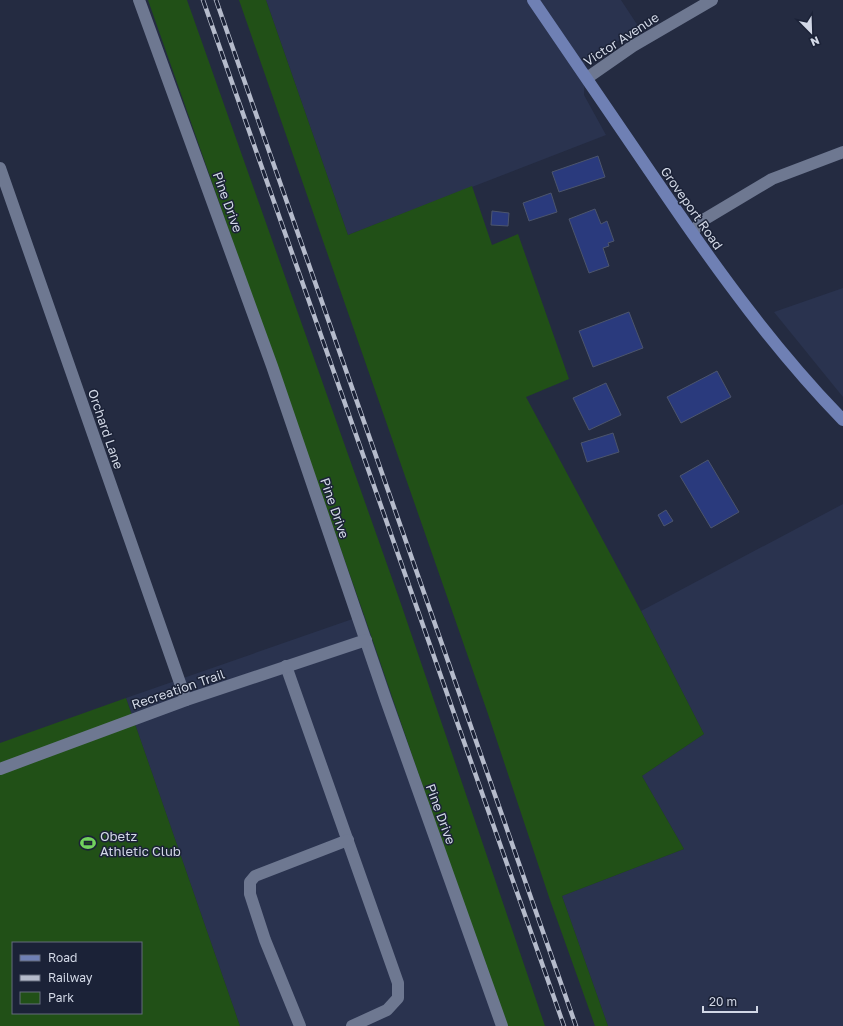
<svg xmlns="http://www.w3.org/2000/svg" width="843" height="1026" font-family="'Golos Text',sans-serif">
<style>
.built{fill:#2a334f}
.green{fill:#215017;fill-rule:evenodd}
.building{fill:#2a3a7d;stroke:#4c556d}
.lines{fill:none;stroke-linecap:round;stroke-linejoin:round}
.minor{stroke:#6e7891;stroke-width:12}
.major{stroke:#6f80b4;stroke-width:12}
.rail-casing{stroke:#b5bbcb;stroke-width:4.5}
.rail{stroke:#1b2237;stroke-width:3;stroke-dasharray:9;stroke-linecap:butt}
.labels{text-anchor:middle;stroke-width:3;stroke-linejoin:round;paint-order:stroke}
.street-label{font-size:13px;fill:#d2d8e6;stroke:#1b2237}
.poi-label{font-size:13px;fill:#d2d8e6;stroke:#1b2237;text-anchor:start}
</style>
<rect width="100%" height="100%" fill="#242b41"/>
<g class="built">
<path d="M 266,0 L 621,0 L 640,29 L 585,59 L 584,95 L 606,135 L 348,235 Z"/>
<path d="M 843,288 L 843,397 L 774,312 Z"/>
<path d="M 843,504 L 843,1026 L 608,1026 L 562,896 L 684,849 L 642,776 L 704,734 L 641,611 Z"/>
<path d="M 364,615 L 505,1026 L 240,1026 L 126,698 Z"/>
</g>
<g class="green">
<path d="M 148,0 L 187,0 L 400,601 L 545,1026 L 505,1026 L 364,615 Z"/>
<path d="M 239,0 L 266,0 L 348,235 L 472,186 L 492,245 L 518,234 L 569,379 L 526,397 L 641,611 L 704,734 L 642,776 L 684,849 L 562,896 L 608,1026 L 595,1026 L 550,900 L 488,714 Z"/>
<path d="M 126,698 L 240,1026 L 0,1026 L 0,743 ZM 13,943 L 141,943 L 141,1013 L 13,1013 Z"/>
</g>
<g class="building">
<path d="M 598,156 L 605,177 L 559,192 L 552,172 Z"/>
<path d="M 551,193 L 557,212 L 529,221 L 523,203 Z"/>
<path d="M 595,209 L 601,224 L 607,221 L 614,241 L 608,243 L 609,246 L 603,248 L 609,266 L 589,273 L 569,219 Z"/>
<path d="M 492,211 L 509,213 L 508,226 L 491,225 Z"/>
<path d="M 629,312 L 643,348 L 593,367 L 579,331 Z"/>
<path d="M 717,371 L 731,397 L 681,423 L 667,397 Z"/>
<path d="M 606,383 L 621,415 L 589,430 L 573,398 Z"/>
<path d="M 613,433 L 619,452 L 587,462 L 581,443 Z"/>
<path d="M 708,460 L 739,512 L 711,528 L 680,476 Z"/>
<path d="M 666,510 L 673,521 L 664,526 L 658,515 Z"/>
</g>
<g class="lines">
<g class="minor">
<path d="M 139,0 L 272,366 L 386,700 L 502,1026"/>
<path d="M 587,78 L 633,46 L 712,0"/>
<path d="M 0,168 L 186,700"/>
<path d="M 692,232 L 705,219 L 772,179 L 843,152"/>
<path d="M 286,666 L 398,983 L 398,998 L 387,1010 L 352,1026"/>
<path d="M 0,769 L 186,700 L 366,640"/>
<path d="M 300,1026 L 265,940 L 250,894 L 250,882 L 255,876 L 348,840"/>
</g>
<path class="major" d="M 533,0 C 577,65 621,130 666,195 C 720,274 776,351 843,420"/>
<defs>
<g id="rail">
<path d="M 203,0 L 564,1026"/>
<path d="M 216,0 L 576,1026"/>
</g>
</defs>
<use href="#rail" class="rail-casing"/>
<use href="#rail" class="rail"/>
</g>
<defs>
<symbol id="stadium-bare" viewBox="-9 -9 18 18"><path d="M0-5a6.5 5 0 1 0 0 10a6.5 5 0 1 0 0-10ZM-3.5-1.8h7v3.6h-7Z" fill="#72d25e" stroke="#1b2237" stroke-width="2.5" paint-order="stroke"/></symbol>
</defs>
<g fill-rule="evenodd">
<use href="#stadium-bare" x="77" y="832" width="22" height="22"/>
</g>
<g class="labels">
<g class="street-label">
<text transform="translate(621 39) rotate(-33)" y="5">Victor Avenue</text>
<text transform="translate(228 202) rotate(70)" y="5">Pine Drive</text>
<text transform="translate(692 208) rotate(55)" y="5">Groveport Road</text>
<text transform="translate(106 429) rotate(71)" y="5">Orchard Lane</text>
<text transform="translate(335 508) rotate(71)" y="5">Pine Drive</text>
<text transform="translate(178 689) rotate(-19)" y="5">Recreation Trail</text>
<text transform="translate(441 814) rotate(70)" y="5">Pine Drive</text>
</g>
<g class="poi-label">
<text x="100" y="841">Obetz<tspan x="100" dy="15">Athletic Club</tspan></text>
</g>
</g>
<rect x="12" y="942" width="130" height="72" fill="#1b2237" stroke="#646b7d"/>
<rect x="20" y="955" width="20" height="6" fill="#6f80b4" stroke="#646b7d"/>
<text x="48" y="962" font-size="12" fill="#d2d8e6">Road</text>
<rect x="20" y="975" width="20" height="6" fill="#b5bbcb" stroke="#646b7d"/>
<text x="48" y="982" font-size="12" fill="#d2d8e6">Railway</text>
<rect x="20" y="992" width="20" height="12" fill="#215017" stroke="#646b7d"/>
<text x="48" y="1002" font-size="12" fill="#d2d8e6">Park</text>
<g transform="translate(811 32) rotate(157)" stroke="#1b2237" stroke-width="3" paint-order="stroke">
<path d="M0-3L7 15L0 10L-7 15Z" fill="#d2d8e6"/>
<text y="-6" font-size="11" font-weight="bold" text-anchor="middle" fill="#d2d8e6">N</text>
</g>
<path d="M703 1006v6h54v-6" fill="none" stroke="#d2d8e6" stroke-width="2"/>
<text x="709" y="1006" font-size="12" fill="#d2d8e6" stroke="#1b2237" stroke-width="3" paint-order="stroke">20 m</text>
</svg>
